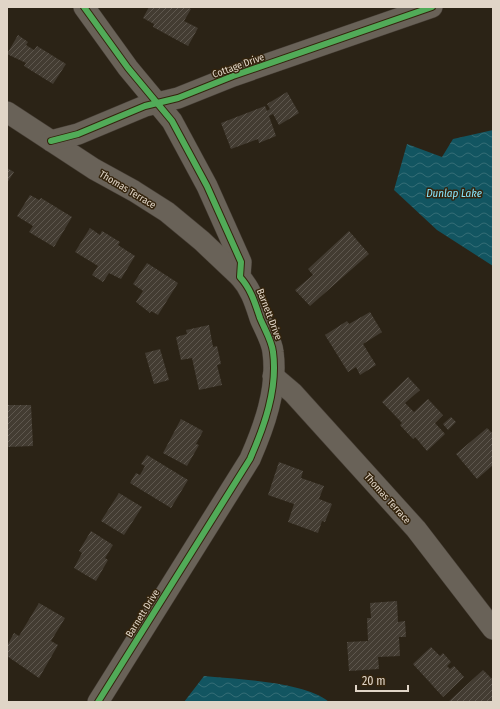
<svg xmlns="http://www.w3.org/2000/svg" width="500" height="709" font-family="'Fira Sans Condensed',sans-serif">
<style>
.water{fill:url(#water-waves)}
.building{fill:url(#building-hatch)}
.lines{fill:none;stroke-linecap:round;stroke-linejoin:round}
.minor-casing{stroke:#453d34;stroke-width:22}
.minor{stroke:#696258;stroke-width:21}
.cycleway-casing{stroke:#34240d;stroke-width:8}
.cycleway{stroke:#51ab58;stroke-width:6}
.labels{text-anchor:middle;stroke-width:3;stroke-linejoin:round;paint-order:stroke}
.street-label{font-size:10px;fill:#e0d5c7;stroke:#34240d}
.water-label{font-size:11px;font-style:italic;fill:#87e5fc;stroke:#34240d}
</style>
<defs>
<pattern id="water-waves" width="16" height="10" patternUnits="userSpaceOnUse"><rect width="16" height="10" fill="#125561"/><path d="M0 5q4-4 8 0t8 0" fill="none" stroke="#346d76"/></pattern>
<pattern id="building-hatch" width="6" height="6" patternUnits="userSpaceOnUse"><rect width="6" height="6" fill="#433c32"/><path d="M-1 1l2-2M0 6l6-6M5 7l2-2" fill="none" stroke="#5e574e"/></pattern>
</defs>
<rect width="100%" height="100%" fill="#2b2316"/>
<g class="water">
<path d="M 493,130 L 493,266 L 437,230 L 394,190 L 407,144 L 442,157 L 453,139 Z"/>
<path d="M 204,676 C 235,679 306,682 329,702 L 184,702 Z"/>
</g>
<g class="building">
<path d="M 149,7 L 186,7 L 191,9 L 184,21 L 198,28 L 188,46 L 153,27 L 154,24 L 143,18 Z"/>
<path d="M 18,35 L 28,42 L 26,45 L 34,50 L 37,46 L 66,64 L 53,84 L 24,66 L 26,63 L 7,54 Z"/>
<path d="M 287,92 L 299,113 L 279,125 L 273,114 L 269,116 L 276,136 L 259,143 L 258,139 L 231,149 L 221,123 L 265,106 L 267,111 L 270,109 L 267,104 Z"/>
<path d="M 7,168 L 14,172 L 7,183 Z"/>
<path d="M 30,195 L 39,200 L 41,198 L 72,217 L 54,247 L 29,232 L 33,226 L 17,216 Z"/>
<path d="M 90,228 L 100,235 L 102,231 L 120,242 L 118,245 L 135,256 L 121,279 L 109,273 L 103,282 L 92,275 L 98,266 L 75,252 Z"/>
<path d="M 349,231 L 369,254 L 310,306 L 295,290 L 313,275 L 308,269 Z"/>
<path d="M 147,263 L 178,283 L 158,315 L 151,311 L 150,313 L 136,302 L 143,291 L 133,284 Z"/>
<path d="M 370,312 L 382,332 L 363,344 L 376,365 L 360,375 L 356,367 L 348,372 L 325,335 L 347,321 L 349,324 Z"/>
<path d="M 209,325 L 213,347 L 217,346 L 221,364 L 217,365 L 222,385 L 199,390 L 192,358 L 181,360 L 176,337 L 187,334 L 186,330 Z"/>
<path d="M 160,349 L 169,380 L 154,384 L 145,353 Z"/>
<path d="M 408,377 L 420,390 L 405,403 L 414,412 L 428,399 L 443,415 L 435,423 L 445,434 L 427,451 L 415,437 L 413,439 L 400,425 L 402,423 L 382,402 Z"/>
<path d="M 7,405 L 31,405 L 33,446 L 7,447 Z"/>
<path d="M 451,417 L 456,422 L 448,430 L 443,424 Z"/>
<path d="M 181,419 L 203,431 L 196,444 L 199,445 L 187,466 L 163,453 Z"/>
<path d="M 487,428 L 493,434 L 493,465 L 477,479 L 456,454 Z"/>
<path d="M 147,455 L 188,480 L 171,508 L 130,483 L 136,473 L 140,475 L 145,466 L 141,464 Z"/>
<path d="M 279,462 L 303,471 L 301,478 L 324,486 L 319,499 L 332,504 L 325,522 L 322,521 L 318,533 L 288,522 L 294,504 L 268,495 Z"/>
<path d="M 119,493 L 142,507 L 124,535 L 101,521 Z"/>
<path d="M 91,531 L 113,545 L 105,558 L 108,560 L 96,581 L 74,568 L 82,553 L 79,551 Z"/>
<path d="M 397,601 L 398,622 L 405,621 L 406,637 L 399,637 L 400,656 L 378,657 L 379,669 L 349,671 L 347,642 L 368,641 L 367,618 L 371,618 L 370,603 Z"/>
<path d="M 39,603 L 65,618 L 51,641 L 58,645 L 39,678 L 7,656 L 7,646 L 14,633 L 19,636 Z"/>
<path d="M 431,647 L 440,656 L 443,653 L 451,662 L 447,666 L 450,669 L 454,666 L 464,677 L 443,697 L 413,664 Z"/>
<path d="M 483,670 L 493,680 L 493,702 L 448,702 Z"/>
</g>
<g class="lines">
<defs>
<g id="minor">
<path d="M 84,7 L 128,68 L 172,121 L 207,186 L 241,262 L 240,277 C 251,289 255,303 260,318 C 264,328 272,341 273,352 C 278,389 264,427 250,459 L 98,702"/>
<path d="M 7,112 L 94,169 L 134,191 L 167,212 L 202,241 L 240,277"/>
<path d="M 51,141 L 78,134 L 145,106 L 178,98 L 233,76 L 432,7"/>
<path d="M 273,376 L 293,393 L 416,529 L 493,629"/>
</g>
</defs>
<use href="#minor" class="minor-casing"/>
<use href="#minor" class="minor"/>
<defs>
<g id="cycleway">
<path d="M 84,7 L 128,68 L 172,121 L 207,186 L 241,262 L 240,277 C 251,289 255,303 260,318 C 264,328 272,341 273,352 C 278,389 264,427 250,459 L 98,702"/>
<path d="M 51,141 L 78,134 L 145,106 L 178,98 L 233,76 L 432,7"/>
</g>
</defs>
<use href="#cycleway" class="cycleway-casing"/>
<use href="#cycleway" class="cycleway"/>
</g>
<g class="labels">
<g class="street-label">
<text transform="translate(238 65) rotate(-20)" y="4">Cottage Drive</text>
<text transform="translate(128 189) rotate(31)" y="4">Thomas Terrace</text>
<text transform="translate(270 314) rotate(69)" y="4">Barnett Drive</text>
<text transform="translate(388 498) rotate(48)" y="4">Thomas Terrace</text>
<text transform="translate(142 613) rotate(-58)" y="4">Barnett Drive</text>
</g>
<g class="water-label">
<text x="454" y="197">Dunlap Lake</text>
</g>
</g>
<rect width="500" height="709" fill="none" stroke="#e0d5c7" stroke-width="16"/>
<path d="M356 685v6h52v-6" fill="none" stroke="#e0d5c7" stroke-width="2"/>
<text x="362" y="685" font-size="12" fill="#e0d5c7" stroke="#34240d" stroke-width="3" paint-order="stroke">20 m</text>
</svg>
